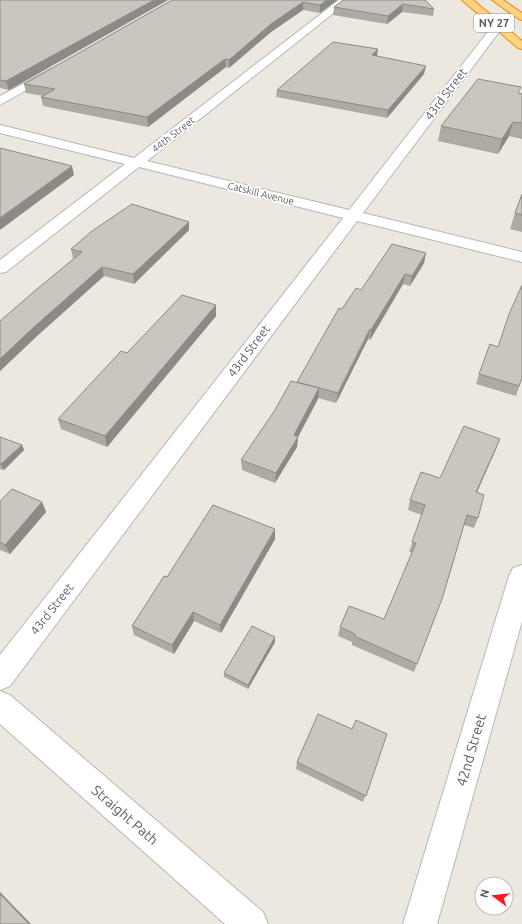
<svg xmlns="http://www.w3.org/2000/svg" width="522" height="924" font-family="Ubuntu,sans-serif">
<style>
.lines{fill:none;stroke-linecap:round;stroke-linejoin:round}
.street-casing{stroke:#b2b7bb;stroke-width:2}
.secondary-casing{stroke:#b3b8be;stroke-width:2}
.highway-casing{stroke:#ec8a00;stroke-width:2}
.street{fill:#fff;fill-rule:evenodd}
.secondary{fill:#fff;fill-rule:evenodd}
.highway{fill:#ffd384;fill-rule:evenodd}
.wall{fill:#aea9a3}
.shaded-wall{fill:#8d8a85}
.building{fill:#cac5be;stroke:#8d8a85}
.labels{text-anchor:middle;stroke-width:3.5;stroke-linejoin:round;paint-order:stroke}
.far-street-label{font-size:10px;fill:#585d62;stroke:#fff}
.shield{fill:#fff;stroke:#8a8e91;stroke-width:1}
.shield-label{font-size:11px;font-weight:bold;fill:#585d62}
.street-label{font-size:12px;fill:#585d62;stroke:#fff}
.near-street-label{font-size:14px;fill:#585d62;stroke:#fff}
</style>
<rect width="100%" height="100%" fill="#ede8df"/>
<g class="lines">
<defs>
<g id="street">
<path d="M 339,0 L 350,0 L 147,161 L 349,210 L 494,24 L 502,24 L 503,26 L 502,28 L 363,213 L 522,252 L 522,262 L 357,221 L 10,686 L 0,690 L 0,655 L 343,218 L 139,167 L 6,272 L 0,273 L 0,260 L 125,164 L 0,133 L 0,125 L 134,158 Z"/>
<path d="M 51,69 L 55,70 L 57,72 L 55,74 L 0,105 L 0,96 Z"/>
<path d="M 522,565 L 522,621 L 437,924 L 403,924 L 509,576 L 513,568 Z"/>
</g>
<path id="secondary" d="M 0,691 L 10,695 L 263,912 L 268,924 L 225,924 L 0,724 Z"/>
<g id="highway">
<path d="M 462,0 L 473,0 L 522,41 L 522,49 L 518,48 Z"/>
<path d="M 492,0 L 503,0 L 522,13 L 522,20 L 519,19 Z"/>
</g>
</defs>
<use href="#street" class="street-casing"/>
<use href="#secondary" class="secondary-casing"/>
<use href="#highway" class="highway-casing"/>
<use href="#street" class="street"/>
<use href="#secondary" class="secondary"/>
<use href="#highway" class="highway"/>
</g>
<g class="wall">
<path d="M 0,0 L 168,0 L 9,90 L 0,88 Z"/>
<path d="M 172,0 L 337,0 L 320,13 L 303,10 L 271,32 L 229,68 L 226,67 L 148,127 L 43,106 L 41,97 L 44,96 L 26,93 L 24,84 Z"/>
<path d="M 425,0 L 434,9 L 433,16 L 402,12 L 387,24 L 333,15 L 334,7 Z"/>
<path d="M 377,56 L 424,74 L 387,118 L 276,97 L 277,90 Z"/>
<path d="M 520,93 L 522,94 L 522,139 L 509,136 L 498,154 L 438,141 L 441,126 Z"/>
<path d="M 522,194 L 522,232 L 510,229 L 515,213 Z"/>
<path d="M 189,222 L 189,230 L 134,284 L 104,276 L 37,336 L 0,371 L 0,321 L 74,258 L 73,258 L 71,249 Z"/>
<path d="M 426,253 L 424,263 L 410,286 L 403,284 L 370,340 L 368,339 L 336,403 L 318,398 L 298,437 L 297,447 L 275,483 L 242,470 L 241,460 L 297,383 L 342,309 L 361,290 Z"/>
<path d="M 216,316 L 107,447 L 61,429 L 58,419 L 127,353 Z"/>
<path d="M 479,374 L 522,378 L 516,396 L 476,384 Z"/>
<path d="M 0,437 L 22,445 L 24,450 L 4,470 L 0,469 Z"/>
<path d="M 496,449 L 477,493 L 478,518 L 474,528 L 464,525 L 442,599 L 414,672 L 352,645 L 352,642 L 338,636 L 340,627 L 384,619 L 413,553 L 409,552 L 422,515 L 408,510 L 410,500 L 440,478 Z"/>
<path d="M 0,501 L 42,502 L 46,512 L 10,554 L 0,550 Z"/>
<path d="M 275,539 L 221,633 L 194,621 L 174,654 L 134,635 L 132,626 L 167,577 Z"/>
<path d="M 275,637 L 275,642 L 248,689 L 224,677 L 224,673 Z"/>
<path d="M 352,729 L 387,734 L 363,802 L 296,769 L 297,762 Z"/>
</g>
<g class="shaded-wall">
<path d="M 154,0 L 168,0 L 9,90 L 6,81 Z"/>
<path d="M 327,0 L 337,0 L 320,13 L 320,5 Z"/>
<path d="M 303,2 L 303,10 L 271,32 L 229,68 L 229,60 L 271,24 Z"/>
<path d="M 403,4 L 402,12 L 387,24 L 388,16 Z"/>
<path d="M 378,49 L 377,57 L 372,55 Z"/>
<path d="M 225,59 L 226,67 L 148,127 L 147,117 Z"/>
<path d="M 426,66 L 424,74 L 387,118 L 388,110 Z"/>
<path d="M 513,122 L 509,136 L 498,154 L 502,139 Z"/>
<path d="M 72,166 L 74,175 L 0,230 L 0,218 Z"/>
<path d="M 189,222 L 189,230 L 134,284 L 133,274 Z"/>
<path d="M 426,253 L 424,263 L 410,286 L 412,276 Z"/>
<path d="M 102,267 L 104,276 L 37,336 L 0,371 L 0,359 L 34,327 Z"/>
<path d="M 405,274 L 403,284 L 370,340 L 371,330 Z"/>
<path d="M 216,305 L 216,316 L 107,447 L 105,436 Z"/>
<path d="M 370,329 L 368,339 L 336,403 L 338,393 Z"/>
<path d="M 319,388 L 318,399 L 298,437 L 297,447 L 275,483 L 276,473 L 294,435 Z"/>
<path d="M 500,439 L 496,449 L 472,502 L 476,492 Z"/>
<path d="M 22,445 L 24,450 L 4,470 L 1,464 Z"/>
<path d="M 42,502 L 46,512 L 10,554 L 5,545 Z"/>
<path d="M 275,529 L 275,539 L 221,633 L 220,625 Z"/>
<path d="M 193,612 L 194,621 L 174,654 L 172,645 Z"/>
<path d="M 275,637 L 275,642 L 248,689 L 248,685 Z"/>
<path d="M 0,892 L 31,924 L 29,924 L 0,894 Z"/>
</g>
<g class="building">
<path d="M 0,0 L 154,0 L 6,81 L 0,80 Z"/>
<path d="M 172,0 L 327,0 L 320,5 L 303,2 L 271,24 L 229,60 L 225,59 L 147,117 L 41,97 L 55,89 L 24,84 Z"/>
<path d="M 343,0 L 425,0 L 434,9 L 403,4 L 388,16 L 334,7 Z"/>
<path d="M 333,42 L 378,49 L 372,55 L 426,66 L 388,110 L 277,90 Z"/>
<path d="M 478,79 L 521,87 L 518,93 L 522,94 L 522,123 L 513,122 L 502,139 L 441,126 Z"/>
<path d="M 0,148 L 72,166 L 0,218 Z"/>
<path d="M 522,194 L 522,215 L 515,213 Z"/>
<path d="M 132,204 L 189,222 L 133,274 L 102,267 L 34,327 L 0,359 L 0,321 L 37,289 L 82,252 L 71,249 L 92,231 Z"/>
<path d="M 392,244 L 426,253 L 412,276 L 405,274 L 371,330 L 370,329 L 338,393 L 297,382 L 339,308 L 342,309 L 356,288 L 361,290 Z"/>
<path d="M 522,285 L 522,378 L 519,386 L 479,374 L 490,344 L 498,347 L 509,314 Z"/>
<path d="M 182,295 L 216,305 L 105,436 L 58,419 L 121,351 L 127,353 Z"/>
<path d="M 291,381 L 319,388 L 294,435 L 298,437 L 276,473 L 241,460 L 275,410 Z"/>
<path d="M 464,426 L 500,439 L 476,492 L 484,495 L 478,518 L 467,515 L 442,599 L 417,664 L 354,636 L 355,634 L 340,627 L 349,606 L 384,619 L 416,543 L 412,542 L 425,505 L 410,500 L 421,472 L 440,478 Z"/>
<path d="M 0,437 L 22,445 L 1,464 L 0,464 Z"/>
<path d="M 12,489 L 42,502 L 5,545 L 0,542 L 0,501 Z"/>
<path d="M 213,505 L 275,529 L 220,625 L 193,612 L 172,645 L 132,626 L 164,576 L 167,577 Z"/>
<path d="M 252,626 L 275,637 L 248,685 L 224,673 Z"/>
<path d="M 318,714 L 352,729 L 356,720 L 387,734 L 366,796 L 297,762 Z"/>
<path d="M 0,894 L 29,924 L 0,924 Z"/>
</g>
<g class="labels">
<g class="far-street-label">
<text transform="translate(173 134) rotate(-38)" y="4">44th Street</text>
<text transform="translate(261 193) rotate(14)" y="4">Catskill Avenue</text>
</g>
<rect class="shield" x="474" y="14" width="40" height="18" rx="3"/>
<g class="shield-label">
<text x="494" y="27">NY 27</text>
</g>
<g class="street-label">
<text transform="translate(446 94) rotate(-53)" y="4">43rd Street</text>
<text transform="translate(249 351) rotate(-53)" y="4">43rd Street</text>
<text transform="translate(52 609) rotate(-52)" y="4">43rd Street</text>
</g>
<g class="near-street-label">
<text transform="translate(471 750) rotate(-74)" y="5">42nd Street</text>
<text transform="translate(125 815) rotate(41)" y="5">Straight Path</text>
</g>
</g>
<g transform="translate(494 896) rotate(285)"><circle r="19" fill="#ffffff" stroke="#bcbec0"/>
<path d="M0-3L7 15L0 10L-7 15Z" fill="#f81a1f"/>
<text y="-6" font-size="11" font-weight="bold" text-anchor="middle" fill="#585d62">N</text>
</g>
</svg>
